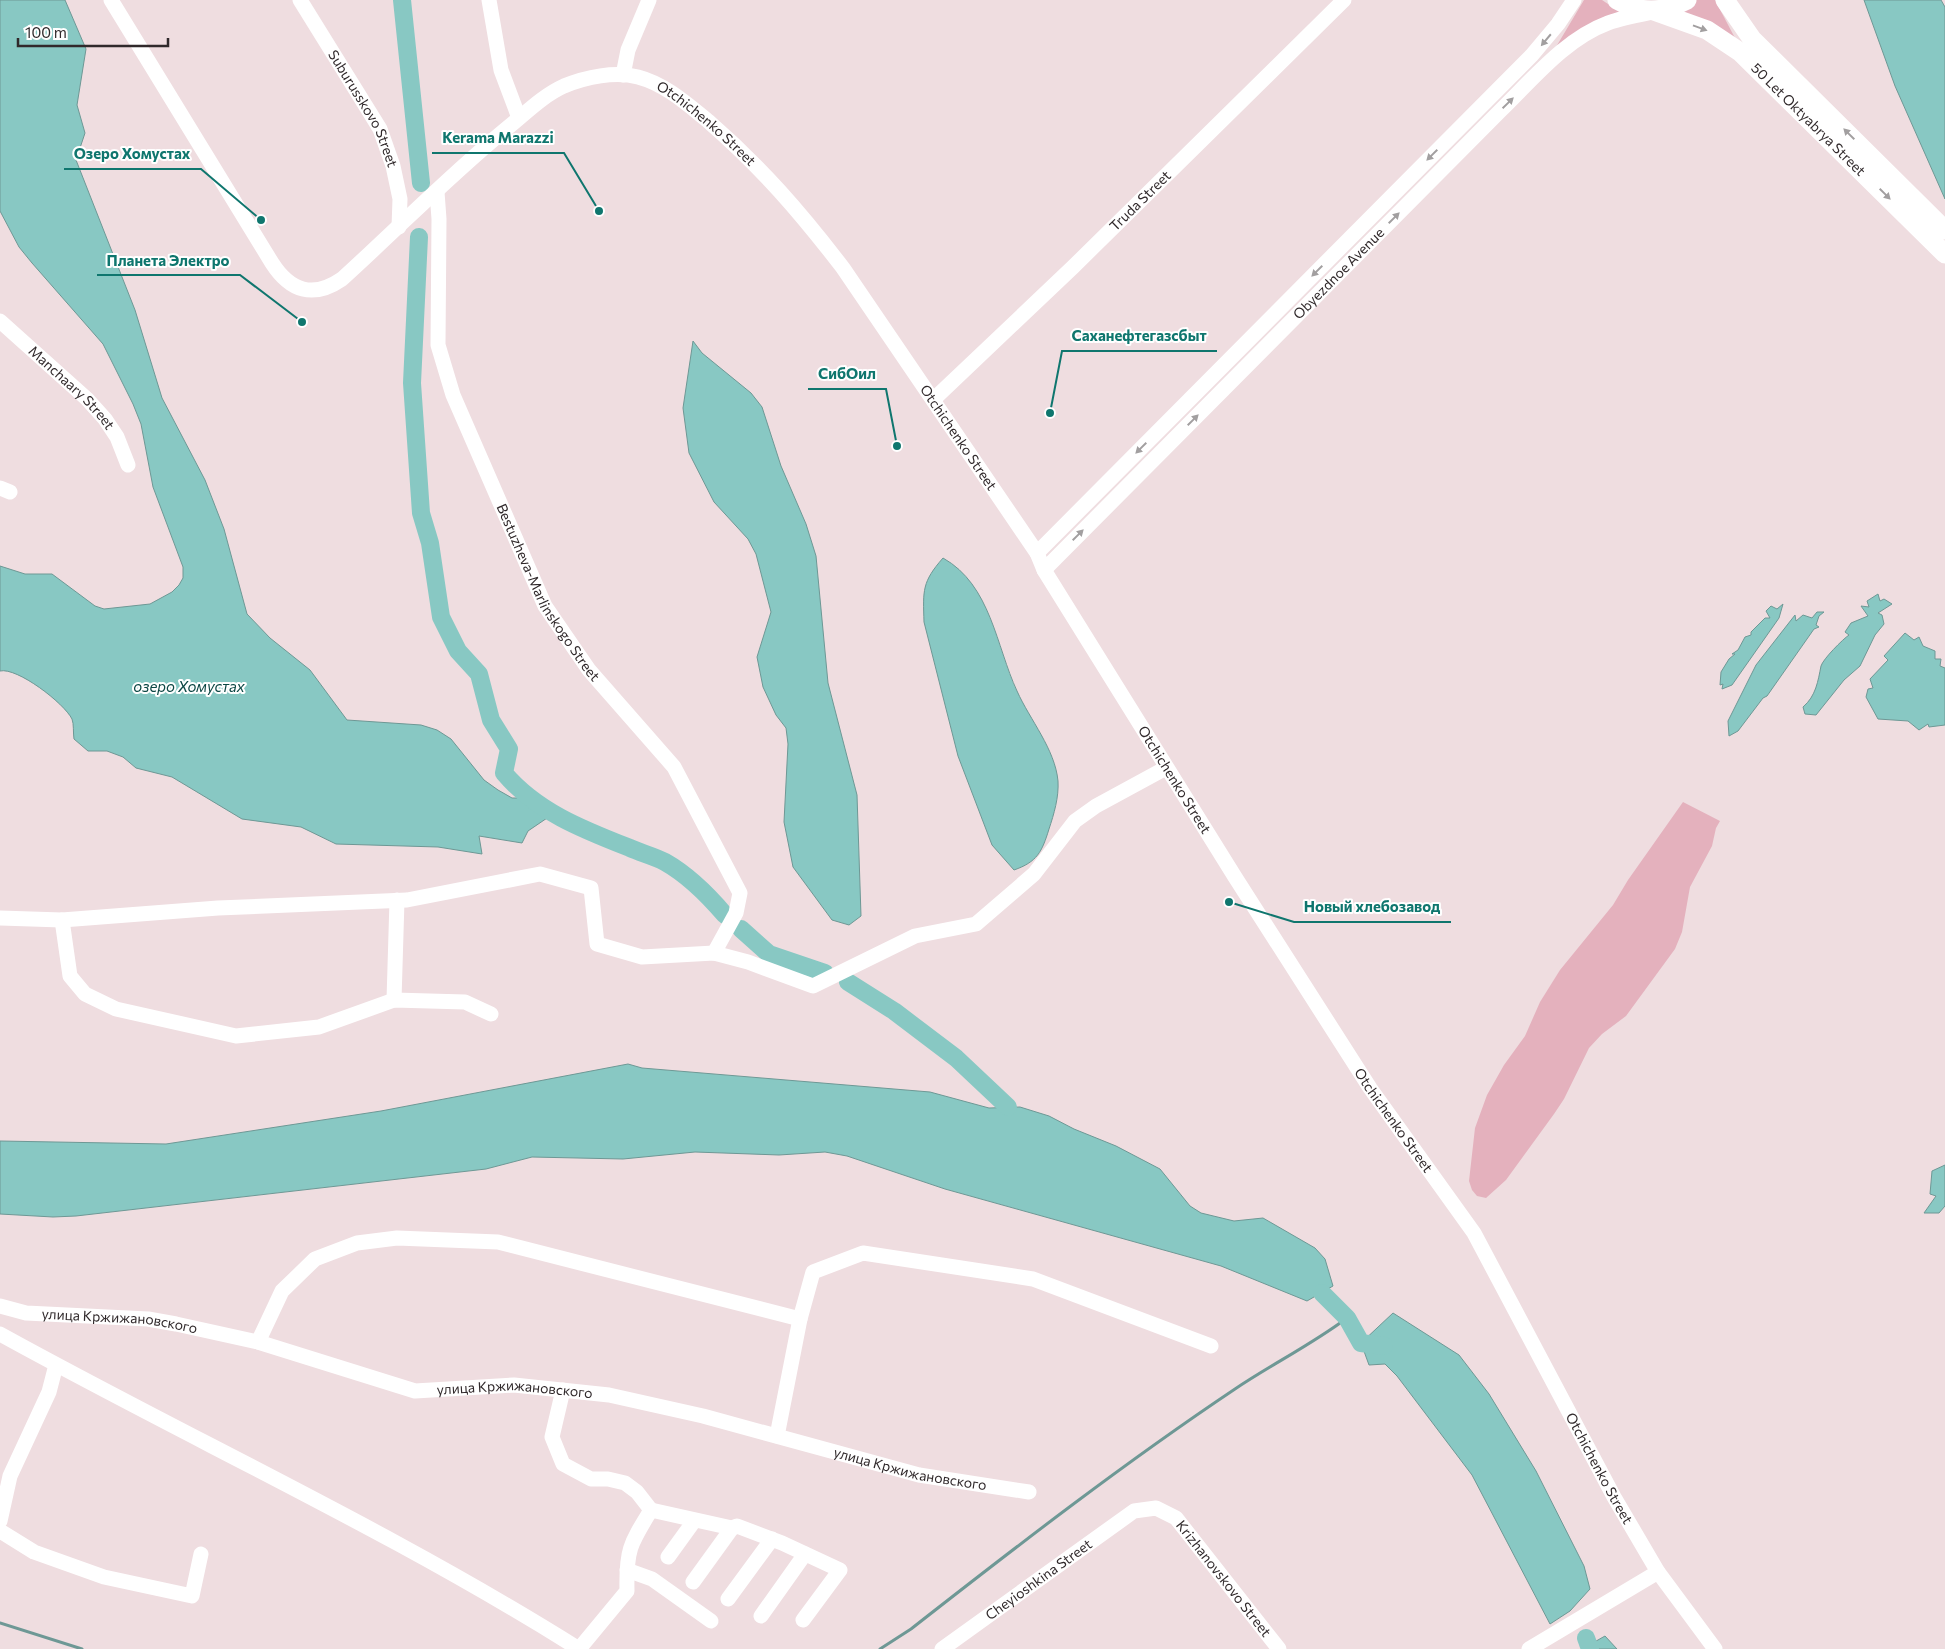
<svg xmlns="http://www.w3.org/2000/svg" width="1945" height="1649" font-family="Commissioner,sans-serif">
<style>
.green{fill:#e4b1bd}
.water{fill:#88c8c3;stroke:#6e9895}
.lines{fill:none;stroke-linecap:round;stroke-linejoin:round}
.stream{stroke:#6e9895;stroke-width:3}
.river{stroke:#88c8c3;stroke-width:18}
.minor{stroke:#fff;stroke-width:15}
.major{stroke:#fff;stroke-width:19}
.oneway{fill:#a29fa0}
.labels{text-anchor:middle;stroke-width:4;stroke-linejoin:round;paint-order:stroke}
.street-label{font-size:14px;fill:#30292b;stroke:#fff}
.water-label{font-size:15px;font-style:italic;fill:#0c4744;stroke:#fff}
.leader{fill:none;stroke:#0f766e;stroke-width:2}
.callout-dot{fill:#0f766e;stroke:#fff;stroke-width:2}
.callout-label{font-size:15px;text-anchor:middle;font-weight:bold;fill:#0f766e;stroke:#fff;stroke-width:4;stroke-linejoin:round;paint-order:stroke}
</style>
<rect width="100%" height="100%" fill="#efdde0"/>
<g class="green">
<path d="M 1584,0 L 1602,0 L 1620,12 C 1595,19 1577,31 1556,47 Z"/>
<path d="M 1695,0 L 1715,0 L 1735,38 L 1674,12 Z"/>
<path d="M 1683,802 L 1720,821 L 1716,828 L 1712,846 L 1690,887 L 1682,932 L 1675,949 L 1626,1016 L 1602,1034 L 1589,1048 L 1564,1099 L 1554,1114 L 1506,1180 L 1486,1198 L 1477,1196 L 1472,1190 L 1469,1181 L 1475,1128 L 1487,1095 L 1504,1065 L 1525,1036 L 1540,1002 L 1560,970 L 1613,905 L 1628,880 Z"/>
</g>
<g class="water">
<path d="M 0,0 L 65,0 L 86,49 L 77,105 L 85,133 L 76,160 L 135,310 L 162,398 L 205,480 L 224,529 L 247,614 L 270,638 L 310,670 L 347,720 L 421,725 L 437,730 L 451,739 L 484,780 L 498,790 L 512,798 L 529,798 L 543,801 L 553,814 L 528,831 L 522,843 L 479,836 L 482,854 L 438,847 L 336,844 L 301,827 L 242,819 L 172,777 L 136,768 L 123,757 L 107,751 L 88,751 L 74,739 C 73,733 74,724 72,719 C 64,703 17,667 0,671 L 0,566 L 25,574 L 52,574 L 95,606 L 104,609 L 150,604 L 172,592 L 179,585 L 183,578 L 183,567 L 153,487 L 141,424 L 133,404 L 103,344 L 32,263 L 19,247 L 0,211 Z"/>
<path d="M 1864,0 L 1941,0 L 1945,7 L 1945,199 L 1895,86 Z"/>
<path d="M 693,341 L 702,353 L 751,393 L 762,407 L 781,466 L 806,524 L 816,556 L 828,683 L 857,795 L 861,916 L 849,925 L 832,920 L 793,867 L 784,822 L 788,744 L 786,728 L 776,715 L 763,687 L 757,657 L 771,612 L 756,554 L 748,539 L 714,502 L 689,453 L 683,408 Z"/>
<path d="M 943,558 C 991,585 996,646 1017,691 C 1030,720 1055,749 1058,781 C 1059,797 1054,814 1049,829 C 1042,852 1037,862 1014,870 L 992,845 L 958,756 L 924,622 C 923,590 922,582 943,558 Z"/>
<path d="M 1878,594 L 1880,601 L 1884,599 L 1892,604 L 1878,613 L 1882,615 L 1884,624 L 1875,635 L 1860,666 L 1844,680 L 1816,715 L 1805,714 L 1803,707 C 1816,696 1818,681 1821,666 C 1823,659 1843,639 1849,635 L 1845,632 L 1851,623 L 1868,616 L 1861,606 L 1869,607 L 1867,601 Z"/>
<path d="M 1783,604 L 1779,618 L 1732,685 L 1722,689 L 1723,684 L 1720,685 L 1721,672 L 1729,659 L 1735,654 L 1732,654 L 1738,650 L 1745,637 L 1751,635 L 1751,632 L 1765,618 L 1770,618 L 1766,611 L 1771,606 L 1777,609 Z"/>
<path d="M 1817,612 L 1824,612 L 1819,616 L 1816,625 L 1819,627 L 1814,629 L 1767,696 L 1763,698 L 1738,731 L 1729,736 L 1728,721 L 1756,665 L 1795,615 L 1796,621 L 1803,615 L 1812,618 Z"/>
<path d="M 1905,633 L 1914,640 L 1919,637 L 1923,646 L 1935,651 L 1935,659 L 1941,659 L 1940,666 L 1945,668 L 1945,725 L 1929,727 L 1928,724 L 1919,730 L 1908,721 L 1878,719 L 1866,697 L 1868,689 L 1873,688 L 1870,679 L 1888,660 L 1884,656 Z"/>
<path d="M 628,1064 L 642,1068 L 930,1092 L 989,1108 L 1020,1107 L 1049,1116 L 1074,1129 L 1116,1146 L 1160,1169 L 1190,1206 L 1201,1213 L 1234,1221 L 1263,1218 L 1315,1248 L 1325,1259 L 1333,1286 L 1307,1301 L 1221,1266 L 945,1189 L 847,1156 L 825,1152 L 779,1155 L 695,1152 L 623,1159 L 532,1157 L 486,1169 L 76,1216 L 53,1217 L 0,1214 L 0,1141 L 166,1144 L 381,1111 Z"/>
<path d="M 1945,1165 L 1945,1206 L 1939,1213 L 1924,1213 L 1936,1196 L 1930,1194 L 1932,1171 Z"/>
<path d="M 1393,1313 L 1459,1355 L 1489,1394 L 1536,1471 L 1584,1566 L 1590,1589 L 1570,1611 L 1550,1624 L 1472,1475 L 1397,1376 L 1385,1364 L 1369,1365 L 1361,1343 Z"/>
<path d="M 1605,1636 L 1617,1649 L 1582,1649 Z"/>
</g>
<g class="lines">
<g class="stream">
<path d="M 0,1623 L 82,1649"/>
<path d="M 880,1649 L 911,1629 C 1017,1546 1123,1464 1235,1389 C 1272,1364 1311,1345 1347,1318"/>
</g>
<g class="river">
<path d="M 402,0 L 421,183"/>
<path d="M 419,237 L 412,383 L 421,513 L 430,543 L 441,617 L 458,651 L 479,674 L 491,720 L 509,749 L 504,773 C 537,812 584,830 630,848 C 641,853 654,856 665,862 C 688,875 708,895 725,915"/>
<path d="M 741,929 L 769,954 L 825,973"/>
<path d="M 848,982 L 894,1011 L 956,1058 L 1008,1107"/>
<path d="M 1322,1293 L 1347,1318 L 1361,1343 L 1384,1346"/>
<path d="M 1586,1638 L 1590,1649"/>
</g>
<g class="minor">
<path id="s1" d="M 111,0 L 272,263 C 290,291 313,299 342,279 C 397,229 449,176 506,129 C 525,114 542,96 564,86 C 586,77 615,71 638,77 C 665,84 687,104 708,121 C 762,168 800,212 843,268 L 1037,553 L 1044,570 L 1235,877 L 1370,1088 L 1474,1233 L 1614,1497 L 1658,1572 L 1715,1649"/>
<path id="s2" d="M 300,0 L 380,129 L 393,166 L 400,199 L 399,227"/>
<path d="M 489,0 L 501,70 L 519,118"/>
<path d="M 623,75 L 628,50 L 649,0"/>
<path id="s3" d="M 437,192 L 439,219 L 438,345 L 453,395 L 545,606 L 589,670 L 674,767 L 740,893 L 736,913 L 714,953"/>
<path id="s4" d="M 0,321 L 87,399 L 105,419 L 117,437 L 128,465"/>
<path id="s5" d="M 934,399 L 1073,267 L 1344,0"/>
<path d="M 0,488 L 10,492"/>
<path d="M 1037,553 L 1532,55 L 1558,24 L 1574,0"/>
<path id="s6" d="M 1044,570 L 1501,110 C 1533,79 1565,39 1608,23 C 1622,18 1638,15 1653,12"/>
<path d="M 0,918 L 62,920 L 218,908 L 407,900 L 540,874 L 591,888 L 597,944 L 642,957 L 714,953 L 748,962 L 813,986 L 915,936 L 976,924 L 1034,874 L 1075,821 L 1096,806 L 1166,768"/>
<path d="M 62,920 L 70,976 L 85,994 L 116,1009 L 236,1036 L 319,1027 L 394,1000 L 465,1002 L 491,1014"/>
<path d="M 394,1000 L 397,900"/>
<path id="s7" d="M 0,1306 L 26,1313 L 148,1319 L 176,1324 L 258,1342 L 415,1391 L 514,1385 L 609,1395 L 703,1416 L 919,1475 L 1029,1492"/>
<path d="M 800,1319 L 813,1272 L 863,1253 L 1033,1279 L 1211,1346"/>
<path d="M 0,1334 C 192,1440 393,1532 579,1649 L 627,1591 C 626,1550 630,1544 651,1510 L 637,1492 L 625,1483 L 608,1479 L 591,1479 L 563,1464 L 552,1437 L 563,1390"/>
<path d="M 258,1342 L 282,1291 L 315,1259 L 357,1243 L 397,1238 L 498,1242 L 800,1319 L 777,1436"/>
<path d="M 651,1510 L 732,1528 L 737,1526 L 782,1543 L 840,1570 L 803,1620"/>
<path d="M 0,1521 L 10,1476 L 49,1392 L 56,1365"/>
<path d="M 0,1531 L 34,1552 L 104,1577 L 192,1596 L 201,1554"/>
<path d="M 668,1557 L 694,1521"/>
<path d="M 627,1570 L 652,1579 L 711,1621"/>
<path d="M 693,1582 L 732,1528"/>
<path d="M 728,1599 L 772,1539"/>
<path d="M 761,1616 L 805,1554"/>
<path id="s8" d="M 942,1649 L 1134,1511 L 1156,1508 L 1176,1518 L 1279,1649"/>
<path d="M 1529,1649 L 1658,1572"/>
</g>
<g class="major">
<path d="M 1617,0 C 1641,14 1662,13 1687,0"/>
<path d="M 1725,0 L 1752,39 L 1945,230"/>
<path id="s9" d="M 1654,11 L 1707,30 L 1740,52 L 1945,254"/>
</g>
</g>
<defs><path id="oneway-solid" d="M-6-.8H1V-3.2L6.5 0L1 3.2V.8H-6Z" transform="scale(1.25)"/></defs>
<g class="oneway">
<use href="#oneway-solid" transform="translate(1700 28) rotate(20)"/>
<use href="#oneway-solid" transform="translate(1546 40) rotate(130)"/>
<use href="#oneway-solid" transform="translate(1508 103) rotate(-44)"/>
<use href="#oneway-solid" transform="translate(1849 134) rotate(-135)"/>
<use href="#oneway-solid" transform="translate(1432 155) rotate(135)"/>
<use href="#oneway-solid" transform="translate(1885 194) rotate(45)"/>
<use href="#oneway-solid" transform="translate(1394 218) rotate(-45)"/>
<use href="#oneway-solid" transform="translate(1317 271) rotate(135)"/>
<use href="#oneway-solid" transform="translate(1193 420) rotate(-45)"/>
<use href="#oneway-solid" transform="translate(1141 448) rotate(135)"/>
<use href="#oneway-solid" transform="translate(1078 535) rotate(-45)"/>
</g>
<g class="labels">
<g class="street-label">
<text dy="5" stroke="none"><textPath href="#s2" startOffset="126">Suburusskovo Street</textPath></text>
<text dy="5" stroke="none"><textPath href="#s9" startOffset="192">50 Let Oktyabrya Street</textPath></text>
<text dy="5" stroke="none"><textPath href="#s1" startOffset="845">Otchichenko Street</textPath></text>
<text dy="5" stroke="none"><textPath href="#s5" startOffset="286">Truda Street</textPath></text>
<text dy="5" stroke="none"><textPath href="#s6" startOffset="418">Obyezdnoe Avenue</textPath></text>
<text dy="5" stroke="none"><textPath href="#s4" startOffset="98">Manchaary Street</textPath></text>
<text dy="5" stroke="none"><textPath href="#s1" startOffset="1250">Otchichenko Street</textPath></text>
<text dy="5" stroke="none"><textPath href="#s3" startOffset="425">Bestuzheva-Marlinskogo Street</textPath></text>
<text dy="5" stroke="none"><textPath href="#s1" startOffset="1655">Otchichenko Street</textPath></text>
<text dy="5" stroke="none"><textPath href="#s1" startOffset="2060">Otchichenko Street</textPath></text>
<text dy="5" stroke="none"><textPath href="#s7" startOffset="121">улица Кржижановского</textPath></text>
<text dy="5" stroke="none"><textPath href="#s7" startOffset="526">улица Кржижановского</textPath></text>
<text dy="5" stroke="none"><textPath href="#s7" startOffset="931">улица Кржижановского</textPath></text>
<text dy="5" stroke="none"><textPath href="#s1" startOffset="2465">Otchichenko Street</textPath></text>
<text dy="5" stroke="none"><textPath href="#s8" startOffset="358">Krizhanovskovo Street</textPath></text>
<text dy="5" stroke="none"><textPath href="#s8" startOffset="119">Cheyioshkina Street</textPath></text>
</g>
<g class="water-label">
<text x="189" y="692">озеро Хомустах</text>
</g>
</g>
<path class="leader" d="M599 211L564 153H432M261 220L201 169H64M302 322L240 275H97M1050 413L1062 351H1217M897 446L886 389H808M1229 902L1294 922H1451"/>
<g class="callout-dot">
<circle cx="599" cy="211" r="5"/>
<circle cx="261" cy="220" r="5"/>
<circle cx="302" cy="322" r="5"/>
<circle cx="1050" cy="413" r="5"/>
<circle cx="897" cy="446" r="5"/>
<circle cx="1229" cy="902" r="5"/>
</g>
<g class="callout-label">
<text x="498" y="143">Kerama Marazzi</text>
<text x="132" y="159">Озеро Хомустах</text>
<text x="168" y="266">Планета Электро</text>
<text x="1139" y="341">Саханефтегазсбыт</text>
<text x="847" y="379">СибОил</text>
<text x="1372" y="912">Новый хлебозавод</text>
</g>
<path d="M18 38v8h150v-8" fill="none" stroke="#30292b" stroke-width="2.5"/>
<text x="25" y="38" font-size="15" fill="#30292b" stroke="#ffffff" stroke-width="4" paint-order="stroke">100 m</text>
</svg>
